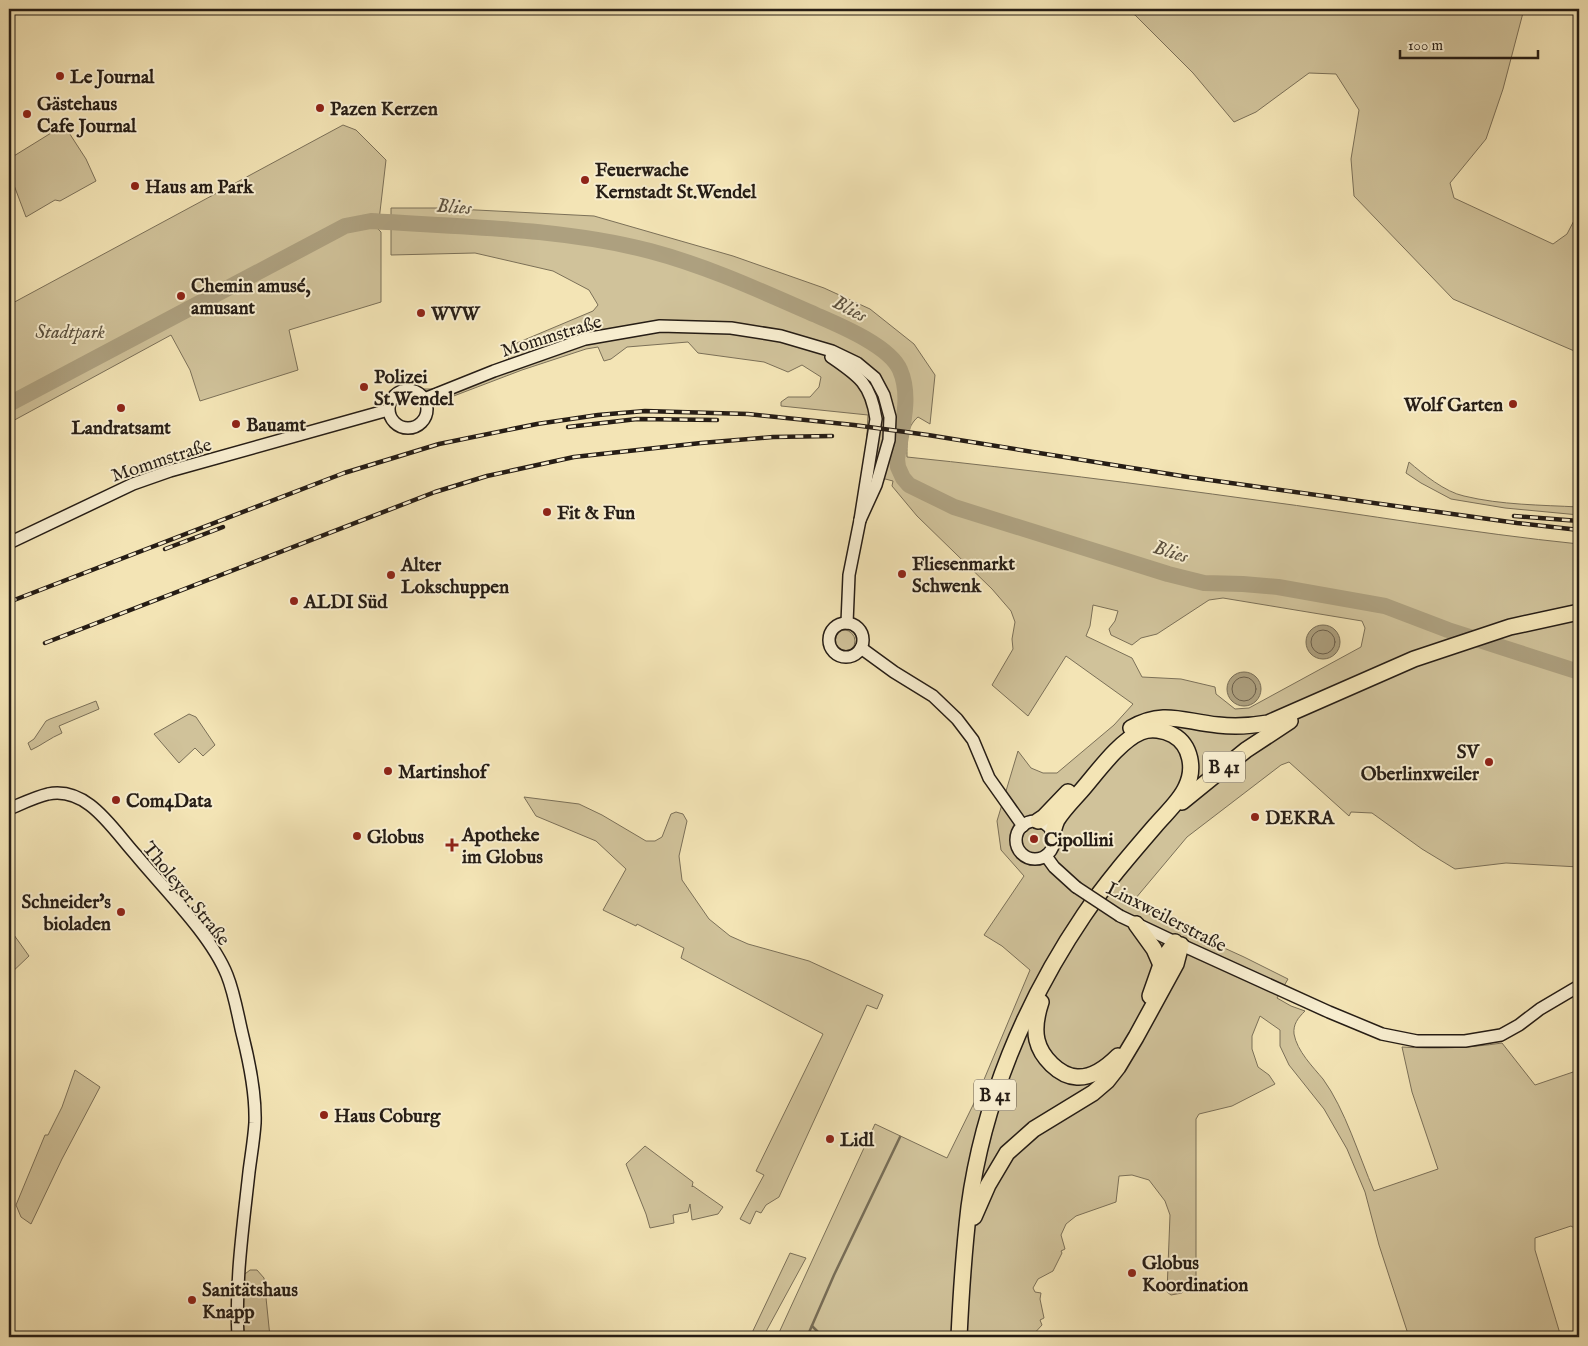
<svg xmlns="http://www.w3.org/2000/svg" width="1588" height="1346" font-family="'IM FELL English',serif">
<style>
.green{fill:#d0c29a;stroke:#7b7058;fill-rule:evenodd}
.water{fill:#ada07f;stroke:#776c55}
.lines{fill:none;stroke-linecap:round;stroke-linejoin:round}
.shore{stroke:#6a5e4a;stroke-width:1}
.stream{stroke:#776c55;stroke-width:2.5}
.river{stroke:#ada07f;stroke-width:16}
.secondary-casing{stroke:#261d15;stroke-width:14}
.highway-casing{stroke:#261d15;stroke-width:18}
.secondary{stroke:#f7edcf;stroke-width:11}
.highway{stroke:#f3e4b5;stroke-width:15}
.rail-casing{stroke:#261d15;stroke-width:4.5}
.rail{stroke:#f7edcf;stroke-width:2.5;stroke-dasharray:8;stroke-linecap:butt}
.secondary-bridge-casing{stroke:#261d15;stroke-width:14;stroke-linecap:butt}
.secondary-bridge{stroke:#f7edcf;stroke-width:11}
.poi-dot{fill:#8f2418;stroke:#f7edcf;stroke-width:2}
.labels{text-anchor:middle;stroke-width:4;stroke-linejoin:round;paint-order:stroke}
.shield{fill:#f7edcf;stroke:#655b4d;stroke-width:1}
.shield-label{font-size:18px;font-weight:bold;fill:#261d15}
.poi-label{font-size:19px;font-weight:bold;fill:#261d15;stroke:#f7edcf;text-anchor:start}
.park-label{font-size:19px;font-style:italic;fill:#594f3d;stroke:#f7edcf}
.street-label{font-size:19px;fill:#261d15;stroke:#f7edcf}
.water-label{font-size:20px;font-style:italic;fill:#5c513f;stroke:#f7edcf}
</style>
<rect width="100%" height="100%" fill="#f3e4b5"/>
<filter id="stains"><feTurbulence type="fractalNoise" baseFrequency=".004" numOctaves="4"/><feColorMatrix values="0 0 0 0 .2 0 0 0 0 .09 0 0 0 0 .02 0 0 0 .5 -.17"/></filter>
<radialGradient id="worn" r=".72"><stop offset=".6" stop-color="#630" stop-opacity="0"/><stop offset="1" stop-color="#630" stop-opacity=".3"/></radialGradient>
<g class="green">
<path d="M 1121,9 L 1524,9 L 1503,89 L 1486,139 L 1450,183 L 1454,198 L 1553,244 L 1567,234 L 1579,211 L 1579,353 L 1453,299 L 1354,196 L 1351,159 L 1359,110 L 1336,74 L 1309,73 L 1256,112 L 1234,122 L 1193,73 L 1135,15 Z"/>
<path d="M 64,125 L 86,159 L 96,181 L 60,201 L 55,200 L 26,217 L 9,172 L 9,159 Z"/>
<path d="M 343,125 L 356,130 L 386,160 L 378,229 L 381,232 L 381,302 L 289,330 L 298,370 L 200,401 L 190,370 L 171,335 L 9,423 L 9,305 Z"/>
<path d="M 391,208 L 437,208 L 594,216 L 733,256 L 824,288 L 870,309 L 914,344 L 935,375 L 930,424 L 918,417 C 906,427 907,442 907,457 C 1023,469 1140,484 1256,500 C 1364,514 1471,533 1579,544 L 1579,867 L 1506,863 L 1455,869 L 1422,849 L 1372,813 L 1351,812 L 1349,816 L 1289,762 L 1281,765 L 1187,837 L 1130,905 L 1244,957 L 1288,979 L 1277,998 L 1291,1006 L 1305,1011 C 1298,1018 1293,1024 1294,1034 C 1297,1051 1313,1067 1323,1079 C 1345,1109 1359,1156 1374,1191 L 1438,1169 L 1412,1092 L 1402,1047 C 1436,1049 1469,1048 1502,1043 L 1535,1085 L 1579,1070 L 1579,1231 L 1571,1226 L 1535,1238 L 1535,1250 L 1561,1337 L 1409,1337 L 1379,1245 L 1365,1192 L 1347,1149 L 1324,1109 L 1289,1065 L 1280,1046 L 1280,1030 L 1260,1016 L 1252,1036 L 1252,1049 L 1258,1067 L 1269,1075 L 1275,1084 L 1232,1106 L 1199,1114 L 1196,1119 L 1196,1277 L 1182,1293 L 1171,1295 L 1167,1292 L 1170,1215 L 1165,1201 L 1149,1180 L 1132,1175 L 1119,1176 L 1116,1202 L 1076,1216 L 1066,1224 L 1061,1235 L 1065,1249 L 1061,1251 L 1062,1253 L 1053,1271 L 1038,1279 L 1033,1288 L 1035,1292 L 1041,1293 L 1040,1299 L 1044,1318 L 1040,1320 L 1042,1325 L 1031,1337 L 777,1337 L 875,1124 L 947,1158 L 975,1101 L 1030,970 L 1002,946 L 984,935 L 1024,876 L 1001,850 L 997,821 L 1018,751 L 1031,768 L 1043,773 L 1057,773 L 1114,725 L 1133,704 L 1066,656 L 1028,716 L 992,685 L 1013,649 L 1012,639 L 1015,622 L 1011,611 L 992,589 L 917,516 L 892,486 L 893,481 L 862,473 L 866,455 L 868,415 L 781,406 L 781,402 L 788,397 L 810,397 L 819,387 L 821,377 L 802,365 L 788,372 L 764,362 L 698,353 L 688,342 L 627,347 L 611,359 L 604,361 L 598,347 L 586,349 L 522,370 L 430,405 L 423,389 L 433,389 L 509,359 L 505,348 L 593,311 L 598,305 L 589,290 L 553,271 L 475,253 L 391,255 ZM 1223,598 L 1362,621 L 1365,628 L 1361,647 L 1249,708 L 1235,709 L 1216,694 L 1215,687 L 1181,679 L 1142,677 L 1132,658 L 1086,636 L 1090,626 L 1093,605 L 1118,611 L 1115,621 L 1109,629 L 1111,635 L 1132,645 L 1141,638 L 1157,634 L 1209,600 Z"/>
<path d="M 1409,462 C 1423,474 1445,492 1464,496 C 1501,505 1541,505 1579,507 L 1579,515 L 1505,508 L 1451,499 L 1421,483 L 1406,473 Z"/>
<circle cx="844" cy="641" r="11"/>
<path d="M 96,701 L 99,709 L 59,726 L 62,733 C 50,738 42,745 31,750 L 28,743 L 34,739 L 46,721 L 50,719 Z"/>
<path d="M 189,714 L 196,717 L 215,745 L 203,756 L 195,748 L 179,763 L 154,734 Z"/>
<path d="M 524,797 L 579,804 L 602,815 L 646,841 L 655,841 L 662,837 L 671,814 L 676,812 L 683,814 L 687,821 L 679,856 L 682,880 L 709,919 L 730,936 L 748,944 L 809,961 L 883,995 L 877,1009 L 867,1005 L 779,1197 L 766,1205 L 761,1213 L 756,1211 L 750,1224 L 740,1219 L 764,1175 L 756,1171 L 823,1034 L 681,958 L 684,948 L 637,924 L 636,926 L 603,910 L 626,869 L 596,841 L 536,816 Z"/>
<path d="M 9,928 L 29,956 L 9,975 Z"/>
<path d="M 75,1070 L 100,1087 L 62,1159 L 31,1224 L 21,1217 L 16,1205 L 45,1135 L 48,1135 L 62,1107 Z"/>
<path d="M 645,1146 L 693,1182 L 692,1187 L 693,1186 L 723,1207 L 718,1214 L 692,1220 L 690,1204 L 688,1212 L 673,1215 L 674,1223 L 650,1228 L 646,1214 L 626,1164 Z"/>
<path d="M 790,1253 L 806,1258 L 763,1337 L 750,1337 Z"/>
<path d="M 250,1270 L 257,1270 L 264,1278 L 270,1337 L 243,1337 L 241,1277 Z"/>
</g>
<g class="water">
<circle cx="1323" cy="642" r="17"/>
<circle cx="1244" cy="689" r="17"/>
</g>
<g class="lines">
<g class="shore">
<circle cx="1323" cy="642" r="12"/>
<circle cx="1244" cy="689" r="12"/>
</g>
<g class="stream">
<path d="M 812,1326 L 823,1337"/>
<path d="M 807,1337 L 834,1275 L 900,1137"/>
</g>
<path class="river" d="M 9,404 L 345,226 L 371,221 C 462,227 562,228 650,251 C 707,266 761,291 816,315 C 839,325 890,346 900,370 C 912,397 901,431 897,459 L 898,467 L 903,478 L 909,485 L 954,507 L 1168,574 L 1204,583 L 1243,584 L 1278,587 L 1385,606 L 1448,630 L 1579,672"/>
<defs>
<g id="secondary">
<path d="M 831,357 C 859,376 871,384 876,419 L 860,520 L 849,575 L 847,623"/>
<circle cx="408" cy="409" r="19"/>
<path d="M 424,399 L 494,371 L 585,339 L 660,326 L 731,328 L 781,336 L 832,351 L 857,363 L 875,378 L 884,395 L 890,417 L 889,440 L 876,485 L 860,520"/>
<path d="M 9,543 L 133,484 L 170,471 L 388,410"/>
<circle cx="846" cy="640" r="17"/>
<path d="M 861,648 L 894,672 L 933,696 L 957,719 L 973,740 L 989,778 L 1023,826"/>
<path d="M 9,809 C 21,804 35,797 48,794 C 88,786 113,830 136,855 C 164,889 211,935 227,975 C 235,995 238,1017 243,1037 C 250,1065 256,1094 255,1123 C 254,1139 251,1156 249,1172 C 243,1227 235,1282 238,1337"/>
<circle cx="1035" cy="840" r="19"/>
<path d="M 1046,856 L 1054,867 L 1076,887"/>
<path d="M 1120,916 L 1175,942 L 1329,1012 L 1382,1034 L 1417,1041 L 1465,1041 L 1501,1035 L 1519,1025 L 1540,1009 L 1579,986"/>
</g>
<g id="highway">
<path d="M 1131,728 C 1164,709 1184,722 1218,725 C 1235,727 1251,726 1268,723 L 1414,659 L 1510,627 L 1579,612"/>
<path d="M 1182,802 L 1246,750 L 1290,721"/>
<path d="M 1038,821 L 1044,817 L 1068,792"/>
<path d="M 1136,924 L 1154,949 L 1161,965"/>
<path d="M 1150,996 L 1163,959 L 1175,942"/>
<path d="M 1041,1002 C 1037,1014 1034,1027 1037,1040 C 1041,1057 1059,1076 1077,1077 C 1093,1078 1108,1066 1118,1056"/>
<path d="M 974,1217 L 988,1185 L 1007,1153 L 1034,1129 L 1093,1093 L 1107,1081 L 1118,1067 L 1136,1037 L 1176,964 L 1181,945"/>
<path d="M 959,1337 C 961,1294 964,1250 969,1207 C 983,1103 1025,1002 1084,915 C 1105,884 1130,855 1155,826 C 1165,814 1180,801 1186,787 C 1195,769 1191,745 1173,735 C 1164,730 1151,728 1141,732 C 1119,741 1096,774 1081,791 C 1073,800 1063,810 1057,820 C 1055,824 1054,829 1053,832"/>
</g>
</defs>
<use href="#secondary" class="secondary-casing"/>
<use href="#highway" class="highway-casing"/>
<use href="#secondary" class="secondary"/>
<use href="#highway" class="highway"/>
<defs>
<g id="rail">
<path d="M 568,427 L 637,419 L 717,420"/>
<path d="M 1514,516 L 1579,521"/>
<path d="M 165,549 L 223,527"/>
<path d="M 9,602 L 344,473 L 439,444 L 537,424 L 598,415 L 645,411 L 748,414 L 854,425 L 928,435 L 1188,477 L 1517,523 L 1579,530"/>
<path d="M 45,643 L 435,492 L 487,476 L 574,457 L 701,443 L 773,437 L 832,436"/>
</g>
</defs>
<use href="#rail" class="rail-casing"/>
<use href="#rail" class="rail"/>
<defs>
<path id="secondary-bridge" d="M 1076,887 L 1120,916"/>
</defs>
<use href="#secondary-bridge" class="secondary-bridge-casing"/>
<use href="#secondary-bridge" class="secondary-bridge"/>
</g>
<g class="poi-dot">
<circle cx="60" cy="76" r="5"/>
<circle cx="320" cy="108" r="5"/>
<circle cx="27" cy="114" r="5"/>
<circle cx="585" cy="180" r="5"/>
<circle cx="135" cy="186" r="5"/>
<circle cx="181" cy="296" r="5"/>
<circle cx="421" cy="313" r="5"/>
<circle cx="364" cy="387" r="5"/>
<circle cx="1513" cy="404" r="5"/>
<circle cx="121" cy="408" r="5"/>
<circle cx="236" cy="424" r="5"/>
<circle cx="547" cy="512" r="5"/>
<circle cx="902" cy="574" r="5"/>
<circle cx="391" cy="575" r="5"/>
<circle cx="294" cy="601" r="5"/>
<circle cx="1489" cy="762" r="5"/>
<circle cx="388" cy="771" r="5"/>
<circle cx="116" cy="800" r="5"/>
<circle cx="1255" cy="817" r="5"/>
<circle cx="357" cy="836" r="5"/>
<circle cx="1034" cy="839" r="5"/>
<path d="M449.5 837.5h5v5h5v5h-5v5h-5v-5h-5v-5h5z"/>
<circle cx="121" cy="912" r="5"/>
<circle cx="324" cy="1115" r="5"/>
<circle cx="830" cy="1139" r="5"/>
<circle cx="1132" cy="1273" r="5"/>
<circle cx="192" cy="1300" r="5"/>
</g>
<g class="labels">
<g class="shield">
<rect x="1203" y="751.5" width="42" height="31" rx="4"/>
<rect x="974" y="1079.5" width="42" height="31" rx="4"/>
</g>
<g class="shield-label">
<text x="1224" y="773">B 41</text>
<text x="995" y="1101">B 41</text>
</g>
<g class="poi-label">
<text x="70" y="83">Le Journal</text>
<text x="37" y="110">Gästehaus<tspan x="37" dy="22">Cafe Journal</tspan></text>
<text x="330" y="115">Pazen Kerzen</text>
<text x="595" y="176">Feuerwache<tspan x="595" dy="22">Kernstadt St.Wendel</tspan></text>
<text x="145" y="193">Haus am Park</text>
<text x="191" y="292">Chemin amusé,<tspan x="191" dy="22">amusant</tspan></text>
<text x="431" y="320">WVW</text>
<text x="374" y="383">Polizei<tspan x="374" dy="22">St.Wendel</tspan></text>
<text x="1503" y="411" text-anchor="end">Wolf Garten</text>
<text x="246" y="431">Bauamt</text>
<text x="121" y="434" text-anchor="middle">Landratsamt</text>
<text x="557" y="519">Fit &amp; Fun</text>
<text x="912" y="570">Fliesenmarkt<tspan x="912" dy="22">Schwenk</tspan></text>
<text x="401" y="571">Alter<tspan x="401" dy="22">Lokschuppen</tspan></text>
<text x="304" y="608">ALDI Süd</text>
<text x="1479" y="758" text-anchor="end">SV<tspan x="1479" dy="22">Oberlinxweiler</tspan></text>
<text x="398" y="778">Martinshof</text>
<text x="126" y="807">Com4Data</text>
<text x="1265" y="824">DEKRA</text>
<text x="462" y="841">Apotheke<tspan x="462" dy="22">im Globus</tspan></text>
<text x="367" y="843">Globus</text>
<text x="1044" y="846">Cipollini</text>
<text x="111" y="908" text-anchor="end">Schneider's<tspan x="111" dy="22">bioladen</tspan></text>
<text x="334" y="1122">Haus Coburg</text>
<text x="840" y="1146">Lidl</text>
<text x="1142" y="1269">Globus<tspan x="1142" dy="22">Koordination</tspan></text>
<text x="202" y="1296">Sanitätshaus<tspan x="202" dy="22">Knapp</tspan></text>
</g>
<g class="park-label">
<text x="70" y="338">Stadtpark</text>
</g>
<g class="street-label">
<text transform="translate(551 335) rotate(-17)" y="7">Mommstraße</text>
<text transform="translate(161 459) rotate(-18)" y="7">Mommstraße</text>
<text transform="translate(187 893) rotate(51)" y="7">Tholeyer Straße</text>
<text transform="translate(1167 916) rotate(27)" y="7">Linxweilerstraße</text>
</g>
<g class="water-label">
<text transform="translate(454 206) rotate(4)" y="7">Blies</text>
<text transform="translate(850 308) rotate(27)" y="7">Blies</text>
<text transform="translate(1171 551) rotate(17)" y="7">Blies</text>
</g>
</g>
<rect width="1588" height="1346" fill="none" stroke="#f3e4b5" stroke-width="30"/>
<rect x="10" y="10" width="1568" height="1326" fill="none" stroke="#261d15" stroke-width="2.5"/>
<rect x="15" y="15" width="1558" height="1316" fill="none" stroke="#261d15"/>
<path d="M1400 50v8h138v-8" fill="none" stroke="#261d15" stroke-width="2.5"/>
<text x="1408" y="50" font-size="15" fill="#261d15" stroke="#f7edcf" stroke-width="4" paint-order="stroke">100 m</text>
<rect width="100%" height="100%" filter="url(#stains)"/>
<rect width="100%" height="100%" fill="url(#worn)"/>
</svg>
